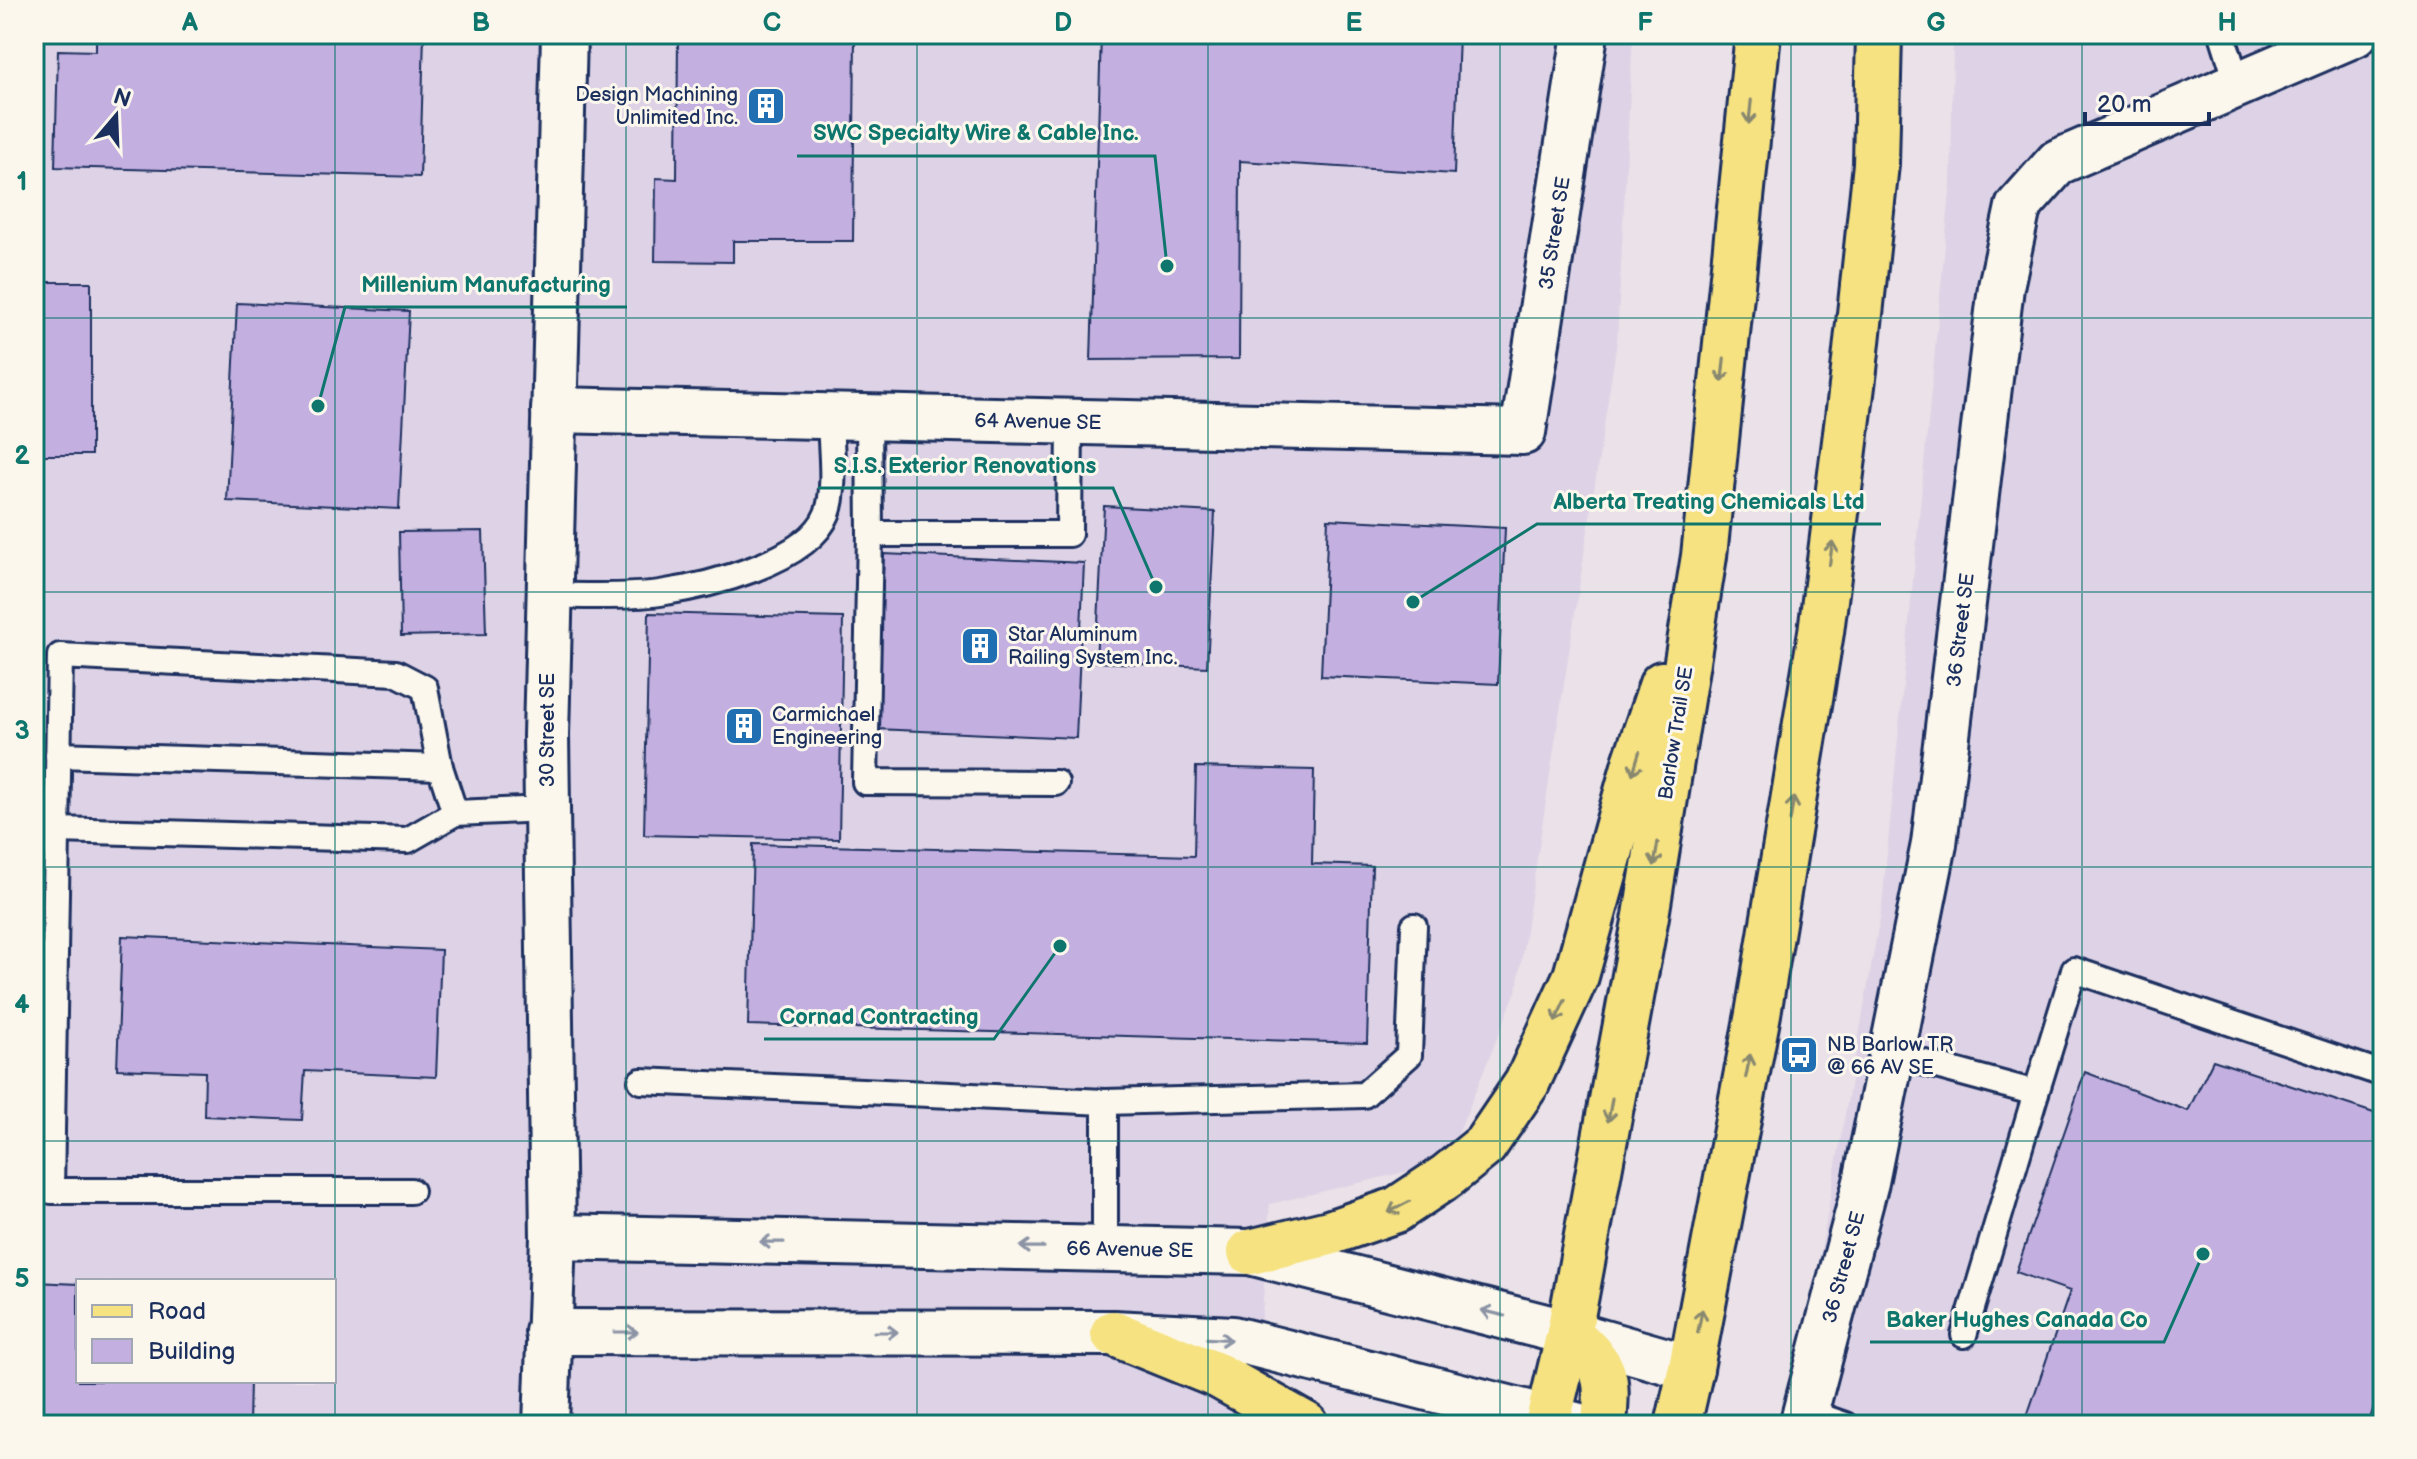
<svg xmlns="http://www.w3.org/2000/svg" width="2417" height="1459" font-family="'Balsamiq Sans',sans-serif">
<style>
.built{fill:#ded3e6;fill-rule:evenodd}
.building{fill:#c3b0e0;stroke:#1b2f5e;stroke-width:2}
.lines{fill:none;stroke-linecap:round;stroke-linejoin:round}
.lane-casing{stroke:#1b2f5e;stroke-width:30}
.street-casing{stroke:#1b2f5e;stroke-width:50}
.primary-casing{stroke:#1b2f5e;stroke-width:50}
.lane{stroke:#fbf7ec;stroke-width:24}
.street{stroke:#fbf7ec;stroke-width:44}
.primary{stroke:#f6e281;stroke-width:44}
.oneway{stroke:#888870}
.oneway2{stroke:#8b93a5}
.grid{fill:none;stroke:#0f766e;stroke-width:2;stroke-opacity:0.55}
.labels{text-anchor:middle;stroke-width:6;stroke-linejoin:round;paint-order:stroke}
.poi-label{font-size:20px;fill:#1b2f5e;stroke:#fbf7ec;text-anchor:start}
.street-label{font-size:20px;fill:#1b2f5e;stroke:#fbf7ec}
.leader{fill:none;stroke:#0f766e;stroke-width:3}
.callout-dot{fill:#0f766e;stroke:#fbf7ec;stroke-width:3}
.callout-label{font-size:22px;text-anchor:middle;font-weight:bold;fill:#0f766e;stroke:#fbf7ec;stroke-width:6;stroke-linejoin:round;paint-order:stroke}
.neatline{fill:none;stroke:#0f766e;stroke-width:3}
.grid-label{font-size:26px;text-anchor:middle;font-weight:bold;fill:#0f766e}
</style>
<rect width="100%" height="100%" fill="#eae2e8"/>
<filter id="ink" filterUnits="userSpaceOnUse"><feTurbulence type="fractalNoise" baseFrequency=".0125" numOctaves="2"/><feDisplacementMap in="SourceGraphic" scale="16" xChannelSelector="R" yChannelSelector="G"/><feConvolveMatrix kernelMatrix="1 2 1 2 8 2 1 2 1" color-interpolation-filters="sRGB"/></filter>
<g filter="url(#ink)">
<g class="built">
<path d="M 34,34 L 1633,34 L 1617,342 L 1517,989 L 1447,1162 L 1270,1204 L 1254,1425 L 34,1425 ZM 78,1281 L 334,1281 L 334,1381 L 78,1381 Z"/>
<path d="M 1953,34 L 2383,34 L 2383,1425 L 1790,1425 L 1882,905 L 1951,181 Z"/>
</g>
<g class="building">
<path d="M 96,34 L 424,34 L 420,177 L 55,167 L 58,50 L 96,51 Z"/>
<path d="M 678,34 L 855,34 L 853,241 L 733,241 L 733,262 L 655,261 L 656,178 L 677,179 Z"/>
<path d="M 1101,34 L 1459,34 L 1454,174 L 1240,161 L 1239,359 L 1091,360 Z"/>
<rect x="34" y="282" width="57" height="173"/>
<path d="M 237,303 L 409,311 L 399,509 L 227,501 Z"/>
<path d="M 1104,506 L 1215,512 L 1207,667 L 1096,662 Z"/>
<path d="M 1328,519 L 1505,528 L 1498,684 L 1321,676 Z"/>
<path d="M 483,531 L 486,634 L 401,636 L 399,532 Z"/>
<path d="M 884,554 L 1084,563 L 1076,738 L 876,729 Z"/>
<path d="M 649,613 L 843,618 L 839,839 L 644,835 Z"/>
<path d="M 1196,767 L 1314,770 L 1312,864 L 1372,866 L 1367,1043 L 748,1025 L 753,844 L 1194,856 Z"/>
<path d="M 122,936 L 441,950 L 436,1077 L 305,1071 L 302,1120 L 204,1116 L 205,1072 L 117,1069 Z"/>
<path d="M 2213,1060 L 2383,1116 L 2383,1378 L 2368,1425 L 2024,1425 L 2070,1291 L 2016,1272 L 2085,1072 L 2188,1111 Z"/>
<path d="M 34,1282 L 78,1284 L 78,1381 L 250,1381 L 249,1425 L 34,1425 Z"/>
</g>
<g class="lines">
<defs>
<g id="lane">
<path d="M 2222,34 L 2238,85"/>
<path d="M 869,417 L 870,534 L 1069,534 L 1070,422"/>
<path d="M 870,534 L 865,782 L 1056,783"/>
<path d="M 549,596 C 586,595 624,598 660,593 C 707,586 808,562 827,514 C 837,490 830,443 830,416"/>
<path d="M 58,755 L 440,767 L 455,813"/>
<path d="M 57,830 L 408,840 L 455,813 L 547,809"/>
<path d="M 1892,1054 L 2036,1093 L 2074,970 L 2383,1074"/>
<path d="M 641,1081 L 1105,1102 L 1105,1249"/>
<path d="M 1105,1102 L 1364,1095 L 1409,1055 L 1414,926"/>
<path d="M 411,1191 L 51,1191 L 60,656 L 396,673 L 425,688 L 440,767"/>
<path d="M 1964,1335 L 2036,1093"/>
<path d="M 1805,1411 L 1845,1425"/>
</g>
<g id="street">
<path d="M 554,410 L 1523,432 L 1585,34"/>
<path d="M 553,1237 L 1250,1252 L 1569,1333 L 1691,1368"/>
<path d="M 548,1332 L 1113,1333 L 1233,1339 L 1576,1425"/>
<path d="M 546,1425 L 553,1237 L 546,735 L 564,34"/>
<path d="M 1802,1425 L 1866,1182 L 1934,844 L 2001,287 L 2018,207 L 2058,162 L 2355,34"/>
</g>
<g id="primary">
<path d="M 1250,1252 L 1329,1233 L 1396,1210 L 1447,1176 L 1485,1145 L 1527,1083 L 1576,976 L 1635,763 L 1662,684"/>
<path d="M 1113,1333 L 1219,1376 L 1306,1425"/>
<path d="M 1569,1333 C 1608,1370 1608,1371 1604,1425"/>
<path d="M 1547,1425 L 1569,1333 L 1646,916 L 1704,556 L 1758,34"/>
<path d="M 1678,1425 L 1691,1368 L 1758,1014 L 1821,632 L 1854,370 L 1876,164 L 1879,34"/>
</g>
</defs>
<use href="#lane" class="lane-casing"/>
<use href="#street" class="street-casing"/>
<use href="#primary" class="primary-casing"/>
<use href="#lane" class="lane"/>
<use href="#street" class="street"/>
<use href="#primary" class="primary"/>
</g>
<defs><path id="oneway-shaft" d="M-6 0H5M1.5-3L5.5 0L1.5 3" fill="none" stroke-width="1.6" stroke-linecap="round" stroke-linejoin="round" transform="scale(2)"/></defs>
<g class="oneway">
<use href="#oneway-shaft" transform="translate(1750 112) rotate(96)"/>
<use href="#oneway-shaft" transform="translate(1723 370) rotate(96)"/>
<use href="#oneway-shaft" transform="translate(1831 553) rotate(-83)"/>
<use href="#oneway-shaft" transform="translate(1636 763) rotate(107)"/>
<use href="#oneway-shaft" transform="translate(1792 809) rotate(-81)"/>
<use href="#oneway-shaft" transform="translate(1656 854) rotate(99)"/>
<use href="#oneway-shaft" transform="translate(1560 1011) rotate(115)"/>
<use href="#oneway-shaft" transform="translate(1748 1066) rotate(-79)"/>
<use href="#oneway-shaft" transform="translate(1610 1110) rotate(100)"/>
<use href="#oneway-shaft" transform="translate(1399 1207) rotate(152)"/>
<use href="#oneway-shaft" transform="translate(1700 1321) rotate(-79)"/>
</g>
<g class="oneway2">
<use href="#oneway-shaft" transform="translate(772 1242) rotate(-179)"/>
<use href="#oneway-shaft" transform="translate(1032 1247) rotate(-179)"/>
<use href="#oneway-shaft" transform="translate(1493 1313) rotate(-166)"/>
<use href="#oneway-shaft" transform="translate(626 1332)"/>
<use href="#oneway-shaft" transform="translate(886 1332)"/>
<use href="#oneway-shaft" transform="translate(1219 1339) rotate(3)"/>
</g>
</g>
<path class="grid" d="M 335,34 L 335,1425M 626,34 L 626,1425M 917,34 L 917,1425M 1208,34 L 1208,1425M 1500,34 L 1500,1425M 1791,34 L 1791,1425M 2082,34 L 2082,1425M 34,318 L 2383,318M 34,592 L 2383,592M 34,867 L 2383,867M 34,1141 L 2383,1141"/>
<defs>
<symbol id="building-square" viewBox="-11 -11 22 22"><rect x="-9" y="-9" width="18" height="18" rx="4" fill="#1f6fb2" stroke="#fbf7ec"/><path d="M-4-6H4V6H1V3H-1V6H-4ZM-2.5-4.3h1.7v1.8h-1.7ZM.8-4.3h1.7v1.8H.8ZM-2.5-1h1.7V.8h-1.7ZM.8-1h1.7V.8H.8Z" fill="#fff"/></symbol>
<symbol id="bus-square" viewBox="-11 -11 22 22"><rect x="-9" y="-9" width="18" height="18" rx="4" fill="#1f6fb2" stroke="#fbf7ec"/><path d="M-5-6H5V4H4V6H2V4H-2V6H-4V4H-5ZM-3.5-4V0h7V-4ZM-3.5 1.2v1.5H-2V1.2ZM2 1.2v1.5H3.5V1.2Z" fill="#fff"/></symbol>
</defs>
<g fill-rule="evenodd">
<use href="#building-square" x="744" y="84" width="44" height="44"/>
<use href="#building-square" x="958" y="624" width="44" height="44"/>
<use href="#building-square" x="722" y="704" width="44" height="44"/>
<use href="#bus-square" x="1777" y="1033" width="44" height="44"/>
</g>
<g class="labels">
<g class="poi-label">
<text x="738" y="101" text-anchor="end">Design Machining<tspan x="738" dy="23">Unlimited Inc.</tspan></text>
<text x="1008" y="641">Star Aluminum<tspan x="1008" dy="23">Railing System Inc.</tspan></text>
<text x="772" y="721">Carmichael<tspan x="772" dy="23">Engineering</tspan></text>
<text x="1827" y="1051">NB Barlow TR<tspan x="1827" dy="23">@ 66 AV SE</tspan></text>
</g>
<g class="street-label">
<text transform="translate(1554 233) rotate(-81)" y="7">35 Street SE</text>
<text transform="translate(1038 421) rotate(1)" y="7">64 Avenue SE</text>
<text transform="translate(1960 630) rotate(-83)" y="7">36 Street SE</text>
<text transform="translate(547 730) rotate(-90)" y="7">30 Street SE</text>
<text transform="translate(1675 733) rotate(-81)" y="7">Barlow Trail SE</text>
<text transform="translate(1130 1249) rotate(1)" y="7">66 Avenue SE</text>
<text transform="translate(1843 1267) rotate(-75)" y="7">36 Street SE</text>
</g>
</g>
<path class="leader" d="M1167 266L1155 156H797M318 406L345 307H627M1156 587L1113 488H818M1413 602L1537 524H1881M1060 946L994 1039H764M2203 1254L2164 1342H1870"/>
<g class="callout-dot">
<circle cx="1167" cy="266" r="8"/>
<circle cx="318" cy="406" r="8"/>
<circle cx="1156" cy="587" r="8"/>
<circle cx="1413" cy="602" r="8"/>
<circle cx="1060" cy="946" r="8"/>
<circle cx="2203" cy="1254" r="8"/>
</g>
<g class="callout-label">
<text x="976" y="140">SWC Specialty Wire &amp; Cable Inc.</text>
<text x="486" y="292">Millenium Manufacturing</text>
<text x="965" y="473">S.I.S. Exterior Renovations</text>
<text x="1709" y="509">Alberta Treating Chemicals Ltd</text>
<text x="879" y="1024">Cornad Contracting</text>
<text x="2017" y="1327">Baker Hughes Canada Co</text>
</g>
<rect width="2417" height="1459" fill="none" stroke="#fbf7ec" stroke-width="88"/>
<rect x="76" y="1279" width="260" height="104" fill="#fbf7ec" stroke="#a1a7b3" stroke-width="2"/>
<rect x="92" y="1305" width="40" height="12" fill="#f6e281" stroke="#a1a7b3" stroke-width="2"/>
<text x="148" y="1319" font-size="24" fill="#1b2f5e">Road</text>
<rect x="92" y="1339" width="40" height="24" fill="#c3b0e0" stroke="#a1a7b3" stroke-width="2"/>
<text x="148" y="1359" font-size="24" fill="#1b2f5e">Building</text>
<g transform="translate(116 116) rotate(19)" stroke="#fbf7ec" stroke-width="6" paint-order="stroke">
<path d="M0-6L14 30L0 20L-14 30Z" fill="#1b2f5e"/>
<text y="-12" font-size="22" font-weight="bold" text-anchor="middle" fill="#1b2f5e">N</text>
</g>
<path d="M2085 112v12h124v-12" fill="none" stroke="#1b2f5e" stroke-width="4"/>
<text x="2097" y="112" font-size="24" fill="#1b2f5e" stroke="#fbf7ec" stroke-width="6" paint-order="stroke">20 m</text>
<rect x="44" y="44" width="2329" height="1371" class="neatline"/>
<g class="grid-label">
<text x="190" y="31">A</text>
<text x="481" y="31">B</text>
<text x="772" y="31">C</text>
<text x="1063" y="31">D</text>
<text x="1354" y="31">E</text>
<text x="1645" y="31">F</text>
<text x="1936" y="31">G</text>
<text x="2227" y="31">H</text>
<text x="22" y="190">1</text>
<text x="22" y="464">2</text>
<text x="22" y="739">3</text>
<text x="22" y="1013">4</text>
<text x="22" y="1287">5</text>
</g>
</svg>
